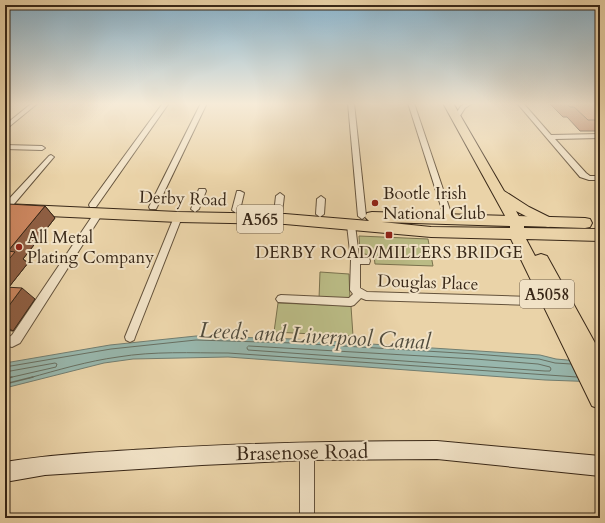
<svg xmlns="http://www.w3.org/2000/svg" width="605" height="523" font-family="Cardo,serif">
<style>
.green{fill:#babb85;stroke:#7a724e}
.water{fill:#98b7ad;stroke:#727e71}
.lines{fill:none;stroke-linecap:round;stroke-linejoin:round}
.shore-far1{stroke:#687062;stroke-width:1}
.shore{stroke:#687062;stroke-width:1.5}
.minor-casing{stroke:#65533c;stroke-width:2}
.secondary-casing{stroke:#392818;stroke-width:2}
.primary-casing{stroke:#392818;stroke-width:2}
.trunk-casing{stroke:#392818;stroke-width:2}
.minor{fill:#f1e2c6;fill-rule:evenodd}
.secondary{fill:#f1e2c6;fill-rule:evenodd}
.primary{fill:#ead3a8;fill-rule:evenodd}
.trunk{fill:#ead3a8;fill-rule:evenodd}
.wall{fill:#af7352;stroke:#392818}
.shaded-wall{fill:#8e5e42;stroke:#392818}
.building{fill:#cb865f;stroke:#392818}
.poi-dot{fill:#8f2418;stroke:#f1e2c6;stroke-width:1.5}
.labels{text-anchor:middle;stroke-width:4;stroke-linejoin:round;paint-order:stroke}
.shield{fill:#f1e2c6;stroke:#70604c;stroke-width:1}
.shield-label{font-size:16px;font-weight:bold;fill:#392818}
.poi-label{font-size:17px;fill:#392818;stroke:#f1e2c6;text-anchor:start}
.street-label{font-size:17px;fill:#392818;stroke:#f1e2c6}
.near-street-label{font-size:20px;fill:#392818;stroke:#f1e2c6}
.near-water-label{font-size:22px;font-style:italic;fill:#514c3d;stroke:#f1e2c6}
</style>
<rect width="100%" height="100%" fill="#ead3a8"/>
<filter id="stains"><feTurbulence type="fractalNoise" baseFrequency=".005" numOctaves="4"/><feColorMatrix values="0 0 0 0 .2 0 0 0 0 .09 0 0 0 0 .02 0 0 0 .5 -.17"/></filter>
<radialGradient id="worn" r=".72"><stop offset=".6" stop-color="#630" stop-opacity="0"/><stop offset="1" stop-color="#630" stop-opacity=".3"/></radialGradient>
<g class="green">
<path d="M 359,236 L 428,239 L 433,266 L 375,264 L 374,256 L 360,253 Z"/>
<path d="M 320,272 L 349,274 L 350,301 L 319,299 Z"/>
<path d="M 278,303 L 351,306 L 353,336 L 274,332 Z"/>
</g>
<path class="water" d="M 196,336 L 294,339 L 540,355 L 556,359 L 600,363 L 600,382 L 545,380 L 228,357 L 133,359 L 104,363 L 5,388 L 5,363 L 110,345 Z"/>
<g class="lines">
<g class="shore-far1">
<path d="M 249,346 L 475,359 L 538,364 L 550,367 L 551,369 L 550,371 L 545,371 L 248,350 L 247,348 Z"/>
<path d="M 5,367 L 111,349 L 196,340 L 294,343 L 475,354 L 539,359 L 555,363 L 571,364"/>
<path d="M 5,372 L 55,363 L 57,364 L 56,367 L 8,378"/>
<path d="M 29,378 C 58,370 88,361 118,357 C 154,351 191,353 228,353 L 577,377"/>
</g>
<g class="shore">
<path d="M 5,379 L 12,377"/>
<path d="M 5,384 L 33,377"/>
</g>
<defs>
<g id="minor">
<path d="M 32,103 L 38,103 L 5,130 L 5,125 Z"/>
<path d="M 163,103 L 169,103 L 96,207 L 90,207 L 89,205 L 90,203 Z"/>
<path d="M 201,103 L 207,103 L 157,207 L 156,209 L 150,209 L 149,207 Z"/>
<path d="M 348,103 L 354,103 L 366,216 L 362,219 L 358,216 Z"/>
<path d="M 408,103 L 414,103 L 453,219 L 452,221 L 449,222 L 445,219 Z"/>
<path d="M 466,103 L 473,103 L 465,108 L 458,119 L 454,119 L 453,118 L 461,106 Z"/>
<path d="M 517,103 L 523,103 L 551,135 L 600,134 L 600,138 L 555,139 L 586,173 L 590,176 L 600,176 L 600,180 L 589,180 L 580,177 Z"/>
<path d="M 5,145 L 42,146 L 45,148 L 42,150 L 5,149 Z"/>
<path d="M 51,155 L 54,157 L 53,158 L 14,204 L 8,204 L 7,202 L 8,200 L 49,156 Z"/>
<path d="M 199,189 L 205,189 L 206,191 L 199,209 L 195,212 L 191,209 Z"/>
<path d="M 237,191 L 240,191 L 244,193 L 240,210 L 236,213 L 232,210 Z"/>
<path d="M 280,193 L 284,196 L 282,213 L 278,216 L 274,213 L 276,196 Z"/>
<path d="M 321,196 L 325,199 L 324,214 L 320,217 L 316,214 L 317,199 Z"/>
<path d="M 98,211 L 102,214 L 101,216 L 20,343 L 12,347 L 8,346 L 7,342 L 8,338 L 12,335 L 95,212 Z"/>
<path d="M 178,214 L 182,217 L 135,337 L 134,340 L 130,342 L 126,340 L 125,337 L 174,217 Z"/>
<path d="M 351,222 L 355,225 L 359,257 L 369,258 L 370,261 L 369,264 L 360,264 L 360,288 L 367,292 L 531,297 L 534,298 L 536,301 L 534,304 L 531,305 L 366,300 L 361,298 L 354,305 L 351,306 L 278,302 L 276,299 L 278,296 L 281,295 L 349,298 L 353,294 L 350,290 L 351,260 L 347,225 Z"/>
<path d="M 307,444 L 312,446 L 314,451 L 314,518 L 300,518 L 300,451 L 302,446 Z"/>
</g>
<path id="secondary" d="M 437,441 L 600,456 L 600,476 L 437,459 L 307,460 L 202,465 L 45,475 L 5,482 L 5,462 C 53,454 101,452 150,449 C 245,443 341,441 437,441 Z"/>
<path id="primary" d="M 443,103 L 453,103 L 504,191 L 529,207 L 553,219 L 555,222 L 553,225 L 548,227 L 543,225 L 516,211 L 521,220 L 519,223 L 514,225 L 509,223 Z"/>
<path id="trunk" d="M 5,204 L 178,212 L 285,214 L 369,221 L 365,217 L 367,213 L 372,212 L 585,218 L 590,219 L 592,223 L 590,227 L 585,228 L 524,226 L 524,228 L 600,229 L 600,241 L 526,239 L 535,256 L 541,254 L 547,256 L 600,352 L 600,409 L 592,406 L 511,239 L 431,237 L 285,224 L 178,222 L 5,214 ZM 382,222 L 510,226 L 510,228 L 431,227 Z"/>
</defs>
<use href="#minor" class="minor-casing"/>
<use href="#secondary" class="secondary-casing"/>
<use href="#primary" class="primary-casing"/>
<use href="#trunk" class="trunk-casing"/>
<use href="#minor" class="minor"/>
<use href="#secondary" class="secondary"/>
<use href="#primary" class="primary"/>
<use href="#trunk" class="trunk"/>
</g>
<g class="wall">
<path d="M 551,103 L 600,103 L 600,131 L 580,131 L 567,117 L 563,117 L 550,104 Z"/>
<path d="M 45,206 L 55,218 L 23,259 L 28,263 L 9,287 L 35,299 L 13,331 L 5,330 L 5,207 Z"/>
</g>
<g class="shaded-wall">
<path d="M 45,206 L 55,218 L 23,259 L 28,263 L 5,292 L 5,264 L 8,251 Z"/>
<path d="M 22,288 L 35,299 L 13,331 L 5,326 L 5,311 Z"/>
</g>
<g class="building">
<path d="M 566,103 L 600,103 L 600,120 L 588,120 L 574,107 L 570,107 Z"/>
<path d="M 8,204 L 45,206 L 8,251 L 15,252 L 5,264 L 5,207 Z"/>
<path d="M 5,287 L 22,288 L 5,311 Z"/>
</g>
<linearGradient id="sky" x2="0" y2="1"><stop stop-color="#88b5d0"/><stop offset="0.59" stop-color="#f6ebd8"/><stop offset="1" stop-color="#f6ebd8" stop-opacity="0"/></linearGradient>
<rect width="605" height="176" fill="url(#sky)"/>
<g class="poi-dot">
<circle cx="375" cy="203" r="4"/>
<rect x="385" y="231" width="8" height="8" rx="2"/>
<circle cx="19" cy="247" r="4"/>
</g>
<g class="labels">
<g class="shield">
<rect x="237" y="205" width="46" height="28" rx="3"/>
<rect x="520" y="280" width="54" height="28" rx="3"/>
</g>
<g class="shield-label">
<text x="260" y="225">A565</text>
<text x="547" y="300">A5058</text>
</g>
<g class="poi-label">
<text x="383" y="199">Bootle Irish<tspan x="383" dy="20">National Club</tspan></text>
<text x="27" y="243">All Metal<tspan x="27" dy="20">Plating Company</tspan></text>
<text x="389" y="258" text-anchor="middle">DERBY ROAD/MILLERS BRIDGE</text>
</g>
<g class="street-label">
<text transform="translate(183 198) rotate(2)" y="6">Derby Road</text>
<text transform="translate(428 282) rotate(2)" y="6">Douglas Place</text>
</g>
<g class="near-street-label">
<text transform="translate(302 452) rotate(-1)" y="7">Brasenose Road</text>
</g>
<g class="near-water-label">
<text transform="translate(315 335) rotate(3)" y="8">Leeds and Liverpool Canal</text>
</g>
</g>
<rect width="605" height="523" fill="none" stroke="#ead3a8" stroke-width="20"/>
<rect x="6" y="6" width="593" height="511" fill="none" stroke="#392818" stroke-width="2"/>
<rect x="10" y="10" width="585" height="503" fill="none" stroke="#392818"/>
<rect width="100%" height="100%" filter="url(#stains)"/>
<rect width="100%" height="100%" fill="url(#worn)"/>
</svg>
